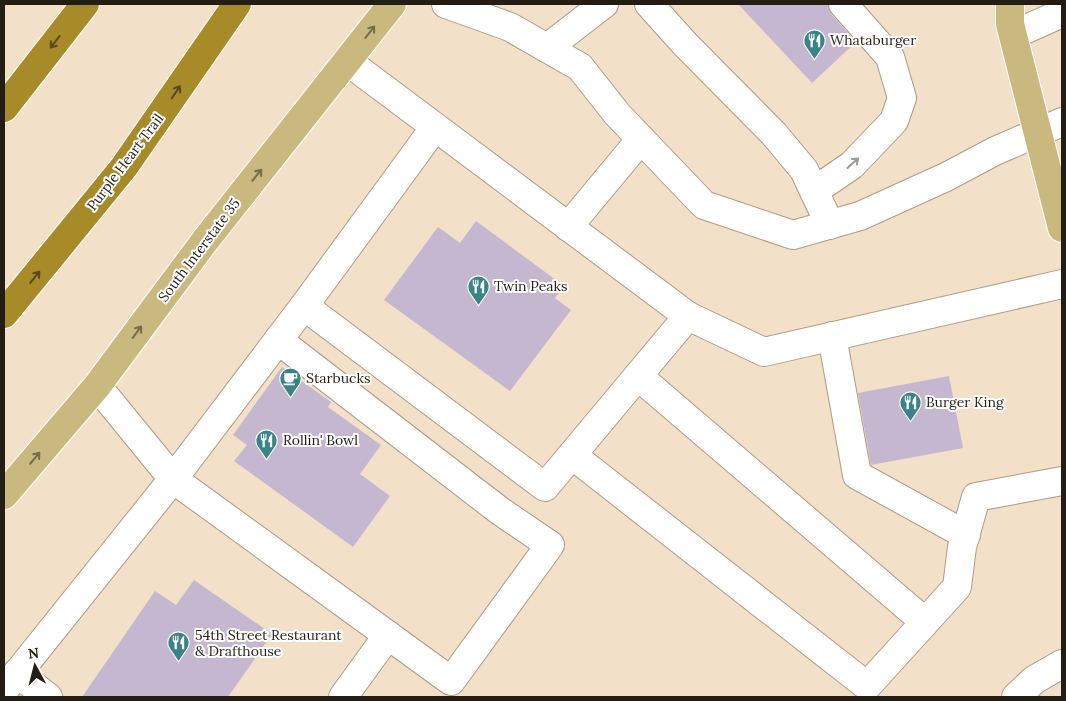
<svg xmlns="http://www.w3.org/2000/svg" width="1066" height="701" font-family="Lora,serif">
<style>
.building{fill:#c5b7d0}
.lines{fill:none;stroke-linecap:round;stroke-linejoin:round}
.minor-casing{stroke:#ad9b85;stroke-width:30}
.major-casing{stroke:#fff;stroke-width:30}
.highway-casing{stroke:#fff;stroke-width:30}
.minor{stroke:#fff;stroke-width:28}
.major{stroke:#cab97f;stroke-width:28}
.highway{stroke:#a78b29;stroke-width:28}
.oneway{stroke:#776b4a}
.oneway2{stroke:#58491c}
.oneway3{stroke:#9c9995}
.labels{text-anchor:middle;stroke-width:4;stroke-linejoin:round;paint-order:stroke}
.poi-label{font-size:14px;fill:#241d14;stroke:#fff;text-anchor:start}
.street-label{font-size:14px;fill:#241d14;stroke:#fff}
</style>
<rect width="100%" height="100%" fill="#f3e0c8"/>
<g class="building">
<path d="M 738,4 L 828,4 L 831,14 L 856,42 L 812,83 Z"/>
<path d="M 476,221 L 564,286 L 555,298 L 571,310 L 510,391 L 384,300 L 438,227 L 460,243 Z"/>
<path d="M 282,367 L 331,402 L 328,407 L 381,445 L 360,474 L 390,496 L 353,547 L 234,461 L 247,445 L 233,435 Z"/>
<path d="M 949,376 L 963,448 L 871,465 L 858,393 Z"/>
<path d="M 194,580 L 272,634 L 228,697 L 82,697 L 155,591 L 176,605 Z"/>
</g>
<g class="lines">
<defs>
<g id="minor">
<path d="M 446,4 L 510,27 L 580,67 L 617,114 L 704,205 L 793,235 L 860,216 L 946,177 L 995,151 L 1062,122"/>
<path d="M 649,4 L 685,44 L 774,134 L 804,170 L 830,225"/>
<path d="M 1013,35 L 1062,13"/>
<path d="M 547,48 L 604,4"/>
<path d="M 347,61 L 688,316 L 545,487 L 304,306 L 435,127"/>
<path d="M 814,191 L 852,165 L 894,121 L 902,98 L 890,57 L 843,4"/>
<path d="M 568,227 L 641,139"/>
<path d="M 688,316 L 764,352 L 1062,284"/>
<path d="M 832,336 L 857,475 L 966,535"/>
<path d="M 638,376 L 925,622"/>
<path d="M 97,386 L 173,479 L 304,306"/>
<path d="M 572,455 L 867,686 L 957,587 L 962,547 L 976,497 L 1062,481"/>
<path d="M 17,673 L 48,697"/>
<path d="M 4,690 L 173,479 L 451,681 L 550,545 L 500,511 L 278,340"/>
<path d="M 343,697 L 388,635"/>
<path d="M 1016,697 L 1034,680 L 1062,664"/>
</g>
<g id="major">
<path d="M 1010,4 L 1010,24 L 1062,228"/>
<path d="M 4,495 L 97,386 L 204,242 L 392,4"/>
</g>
<g id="highway">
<path d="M 4,108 L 85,4"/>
<path d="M 4,314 L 124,167 L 237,4"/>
</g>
</defs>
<use href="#minor" class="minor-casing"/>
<use href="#major" class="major-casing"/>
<use href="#highway" class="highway-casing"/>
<use href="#minor" class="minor"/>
<use href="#major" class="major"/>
<use href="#highway" class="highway"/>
</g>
<defs><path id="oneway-shaft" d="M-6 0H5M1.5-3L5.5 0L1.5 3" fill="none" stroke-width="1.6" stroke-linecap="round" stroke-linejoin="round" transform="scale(1.25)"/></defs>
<g class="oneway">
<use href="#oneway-shaft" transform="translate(370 32) rotate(-52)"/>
<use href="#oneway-shaft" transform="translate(257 175) rotate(-51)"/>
<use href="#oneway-shaft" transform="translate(137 332) rotate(-54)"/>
<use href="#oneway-shaft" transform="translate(35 458) rotate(-50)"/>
</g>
<g class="oneway2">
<use href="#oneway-shaft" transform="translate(55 42) rotate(128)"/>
<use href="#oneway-shaft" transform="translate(176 92) rotate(-56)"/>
<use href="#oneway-shaft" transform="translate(35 277) rotate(-51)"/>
</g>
<use class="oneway3" href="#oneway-shaft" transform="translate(853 163) rotate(-42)"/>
<defs>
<symbol id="restaurant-pin" viewBox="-11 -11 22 30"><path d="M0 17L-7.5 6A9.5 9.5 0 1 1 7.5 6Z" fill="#3a8386" stroke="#fff"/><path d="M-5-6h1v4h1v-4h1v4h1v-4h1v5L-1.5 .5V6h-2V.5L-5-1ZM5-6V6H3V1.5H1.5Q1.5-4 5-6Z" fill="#fff"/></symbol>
<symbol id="cafe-pin" viewBox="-11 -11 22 30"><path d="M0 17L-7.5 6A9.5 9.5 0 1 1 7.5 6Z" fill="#3a8386" stroke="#fff"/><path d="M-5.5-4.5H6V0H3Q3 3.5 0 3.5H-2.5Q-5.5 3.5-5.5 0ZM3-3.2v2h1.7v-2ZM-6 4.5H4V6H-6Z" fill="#fff"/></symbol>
</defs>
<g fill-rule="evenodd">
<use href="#restaurant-pin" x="802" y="28" width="25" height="34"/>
<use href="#restaurant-pin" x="466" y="274" width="25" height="34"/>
<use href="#cafe-pin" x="278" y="366" width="25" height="34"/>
<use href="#restaurant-pin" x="898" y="390" width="25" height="34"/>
<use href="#restaurant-pin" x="254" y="428" width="25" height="34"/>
<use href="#restaurant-pin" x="166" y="630" width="25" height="34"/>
</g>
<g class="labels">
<g class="poi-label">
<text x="830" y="45">Whataburger</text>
<text x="494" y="291">Twin Peaks</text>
<text x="306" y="383">Starbucks</text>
<text x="926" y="407">Burger King</text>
<text x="283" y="445">Rollin' Bowl</text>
<text x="195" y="640">54th Street Restaurant<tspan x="195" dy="16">&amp; Drafthouse</tspan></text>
</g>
<g class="street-label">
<text transform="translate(125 162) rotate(-53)" y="5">Purple Heart Trail</text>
<text transform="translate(199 250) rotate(-53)" y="5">South Interstate 35</text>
</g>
</g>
<rect width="1066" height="701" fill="none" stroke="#241d14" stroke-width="10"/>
<g transform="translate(35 666) rotate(353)" stroke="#ffffff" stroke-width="4" paint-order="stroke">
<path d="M0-4L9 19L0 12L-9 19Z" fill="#241d14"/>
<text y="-8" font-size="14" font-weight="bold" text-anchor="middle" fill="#241d14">N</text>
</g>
</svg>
